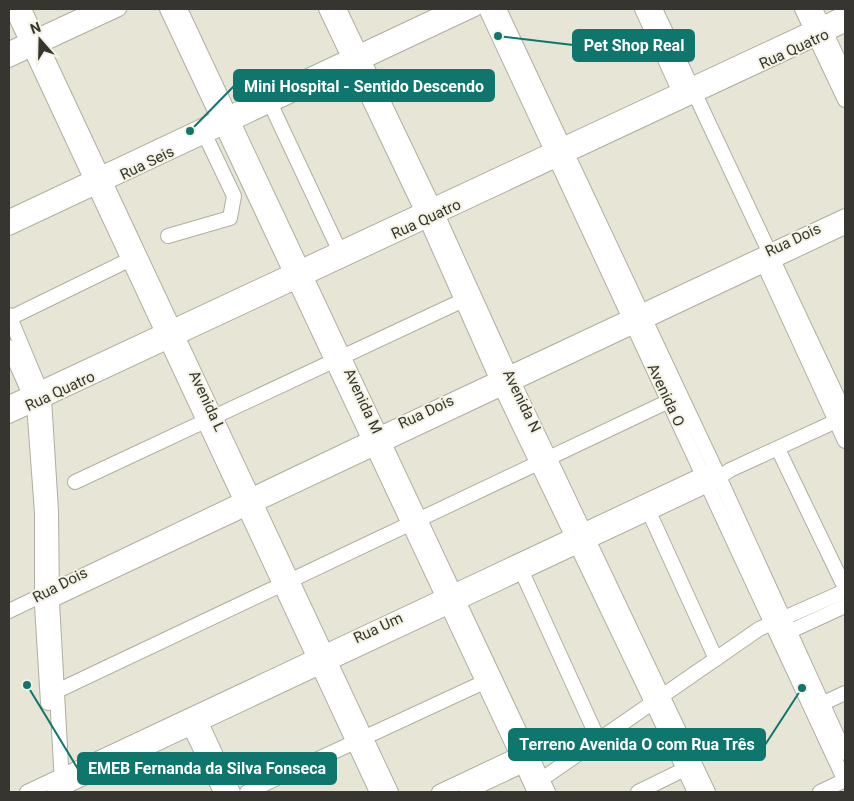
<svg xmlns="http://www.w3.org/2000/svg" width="854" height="801" font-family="Roboto,sans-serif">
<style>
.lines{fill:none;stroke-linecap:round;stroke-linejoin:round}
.minor-casing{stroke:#afae9f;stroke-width:16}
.minor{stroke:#fff;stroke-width:14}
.labels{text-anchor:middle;stroke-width:4;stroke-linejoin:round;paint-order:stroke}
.street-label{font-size:15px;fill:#36352f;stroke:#f3f2e3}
.leader{fill:none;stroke:#0f766e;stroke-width:2}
.callout-dot{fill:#0f766e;stroke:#f3f2e3;stroke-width:2}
.callout{fill:#0f766e;stroke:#0f766e;stroke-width:2}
.callout-label{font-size:16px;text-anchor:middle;font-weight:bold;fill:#fff}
</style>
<rect width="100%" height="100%" fill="#e6e5d6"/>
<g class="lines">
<defs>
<g id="minor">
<path d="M 12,9 L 377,792"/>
<path d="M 24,9 L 391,792"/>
<path d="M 167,9 L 535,792"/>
<path d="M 180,9 L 548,792"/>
<path d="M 326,9 L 426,219 L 497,379 L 695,792"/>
<path d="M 339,9 L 437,214 L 509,373 L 708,792"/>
<path d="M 486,9 L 845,781"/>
<path d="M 499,9 L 720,479 L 845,753"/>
<path d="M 642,9 L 682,97"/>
<path d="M 655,9 L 845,413"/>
<path d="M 802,9 L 845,100"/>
<path d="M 815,9 L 845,74"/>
<path d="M 9,49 L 95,9"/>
<path d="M 9,60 L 119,9"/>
<path d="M 271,105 L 342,256"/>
<path d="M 9,217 L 450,9"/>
<path d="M 9,228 L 475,9"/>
<path d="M 168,236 L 230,218 L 234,196 L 205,135"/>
<path d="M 761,258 L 845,441"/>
<path d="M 9,315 L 44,399 L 51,511 L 52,602 L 62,784"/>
<path d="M 10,318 L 135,257"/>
<path d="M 9,347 L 34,404 L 42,513 L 42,605 L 48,703"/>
<path d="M 9,403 L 845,13"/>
<path d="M 9,416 L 845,25"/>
<path d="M 778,449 L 845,588"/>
<path d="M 75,482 L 470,297"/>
<path d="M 649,512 L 716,659"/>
<path d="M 522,572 L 599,741"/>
<path d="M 48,602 L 845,227"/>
<path d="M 9,611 L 369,439 L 845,216"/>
<path d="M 782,635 L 845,606"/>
<path d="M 57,691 L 669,401"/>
<path d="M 815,707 L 845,693"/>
<path d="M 198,716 L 233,792"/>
<path d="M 187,721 L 221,792"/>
<path d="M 542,779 L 759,629 L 845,591"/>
<path d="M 27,792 L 710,471"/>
<path d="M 54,792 L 708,485 L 730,470 L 845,417"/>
<path d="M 247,792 L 482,683"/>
<path d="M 439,792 L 524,752"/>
<path d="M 466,792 L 528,763"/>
<path d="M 638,792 L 693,765"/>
<path d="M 820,792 L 845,780"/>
</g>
</defs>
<use href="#minor" class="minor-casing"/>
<use href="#minor" class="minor"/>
</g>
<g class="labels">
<g class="street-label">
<text transform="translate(794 49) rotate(-25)" y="5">Rua Quatro</text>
<text transform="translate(147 163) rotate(-26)" y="5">Rua Seis</text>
<text transform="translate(426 219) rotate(-25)" y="5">Rua Quatro</text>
<text transform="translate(793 240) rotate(-25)" y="5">Rua Dois</text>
<text transform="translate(60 391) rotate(-25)" y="5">Rua Quatro</text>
<text transform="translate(666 395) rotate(65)" y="5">Avenida O</text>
<text transform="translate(207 401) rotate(65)" y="5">Avenida L</text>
<text transform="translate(363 401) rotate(65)" y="5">Avenida M</text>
<text transform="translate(522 401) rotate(64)" y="5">Avenida N</text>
<text transform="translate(426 412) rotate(-25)" y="5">Rua Dois</text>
<text transform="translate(60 585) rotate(-27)" y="5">Rua Dois</text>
<text transform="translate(378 628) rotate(-25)" y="5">Rua Um</text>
</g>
</g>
<path class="leader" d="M498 36L573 45M190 131L234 86M802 688L765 745M27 685L78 769"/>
<g class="callout-dot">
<circle cx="498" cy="36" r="5"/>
<circle cx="190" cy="131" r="5"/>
<circle cx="802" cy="688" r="5"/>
<circle cx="27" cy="685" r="5"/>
</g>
<g class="callout">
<rect x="573" y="30" width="121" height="31" rx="5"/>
<rect x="234" y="70" width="260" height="31" rx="5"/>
<rect x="509" y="729" width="256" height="31" rx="5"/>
<rect x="78" y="753" width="258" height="31" rx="5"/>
</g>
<g class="callout-label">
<text x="634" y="51">Pet Shop Real</text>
<text x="364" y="92">Mini Hospital - Sentido Descendo</text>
<text x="637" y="750">Terreno Avenida O com Rua Três</text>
<text x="207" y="774">EMEB Fernanda da Silva Fonseca</text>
</g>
<rect width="854" height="801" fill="none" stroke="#36352f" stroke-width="20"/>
<g transform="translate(40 40) rotate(340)" stroke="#f3f2e3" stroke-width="4" paint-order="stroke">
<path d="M0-4L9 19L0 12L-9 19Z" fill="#36352f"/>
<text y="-8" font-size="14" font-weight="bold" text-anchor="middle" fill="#36352f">N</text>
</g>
</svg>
